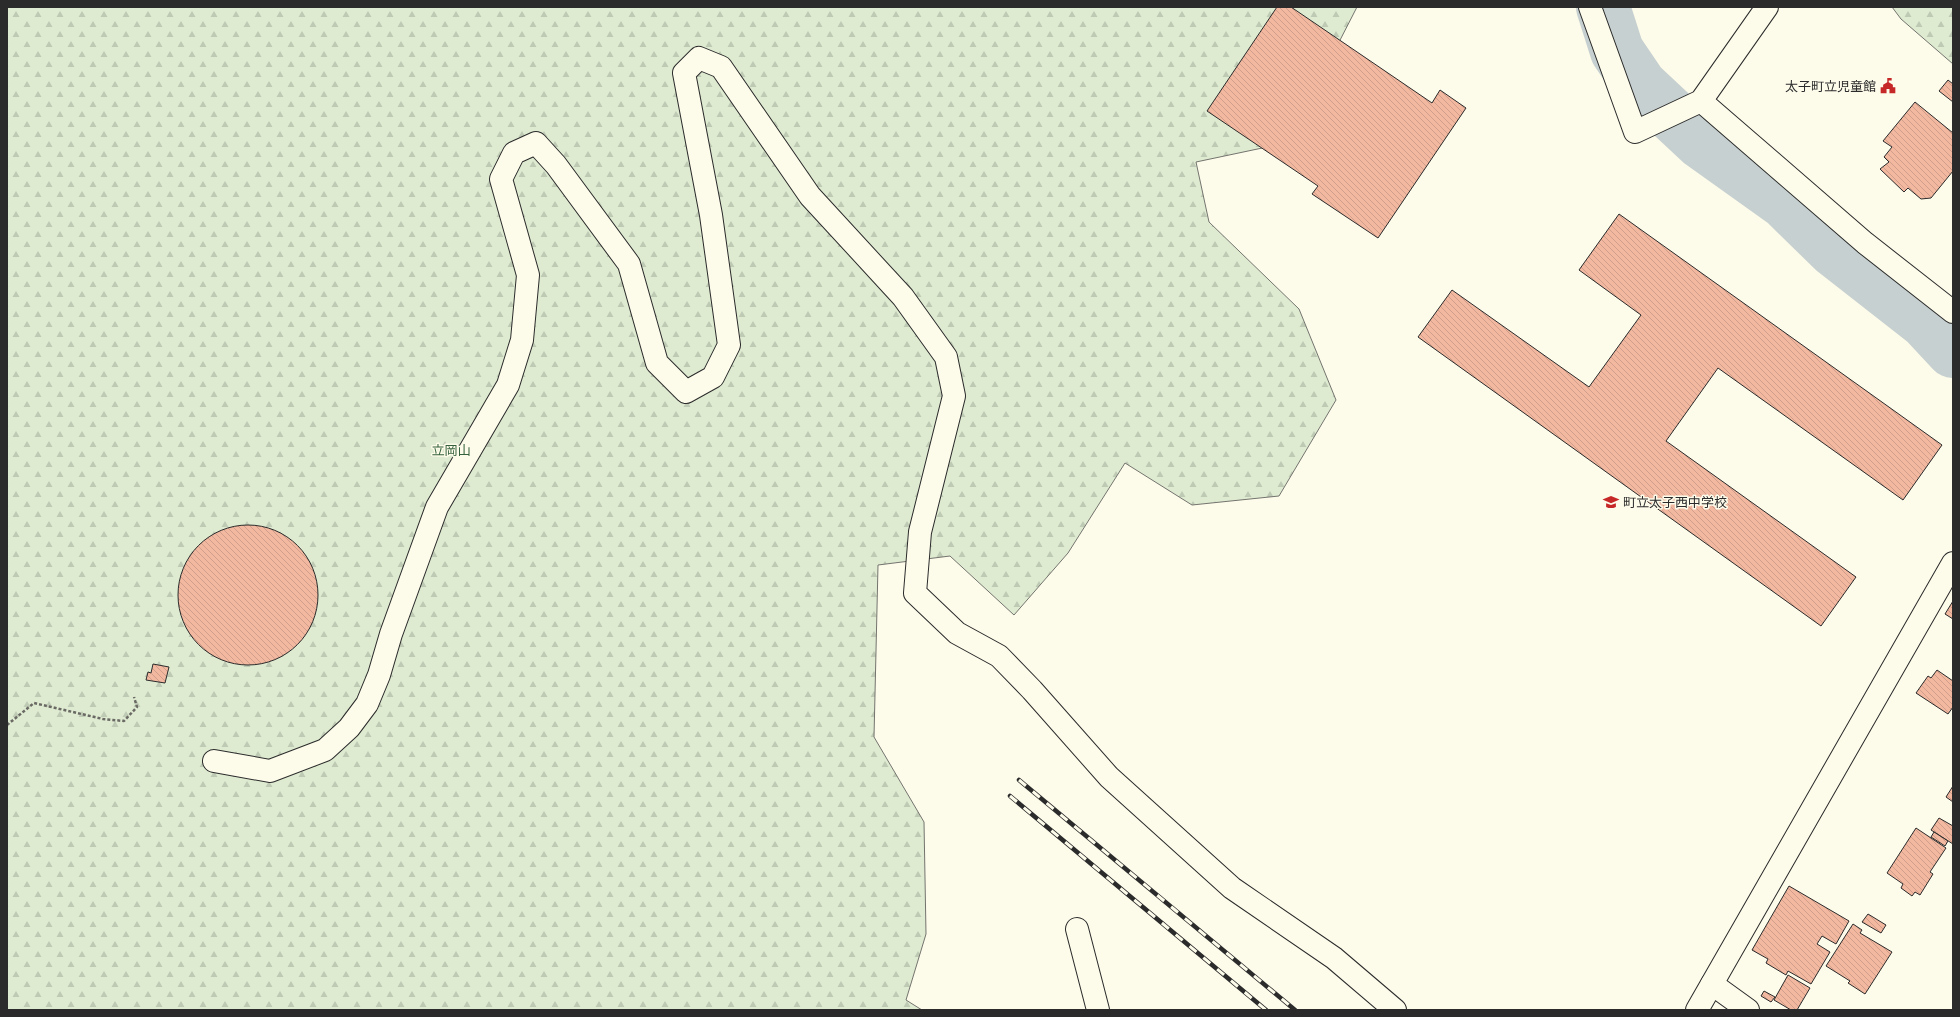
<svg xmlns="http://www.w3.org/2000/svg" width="1960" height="1017" font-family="Barlow,'Noto Sans JP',sans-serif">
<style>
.forest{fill:url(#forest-firs);stroke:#74746e}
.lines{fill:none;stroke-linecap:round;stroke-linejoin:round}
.river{stroke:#c7d0d0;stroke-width:54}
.building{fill:url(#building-back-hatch);stroke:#2b2b2b}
.street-casing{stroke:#2b2b2b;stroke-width:24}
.path{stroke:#6a6964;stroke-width:2.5;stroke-dasharray:3 2;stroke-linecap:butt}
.street{stroke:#fdfbea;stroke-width:22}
.rail-casing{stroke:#2b2b2b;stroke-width:4.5}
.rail{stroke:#fdfbea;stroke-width:3;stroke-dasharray:9;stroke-linecap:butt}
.labels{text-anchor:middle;stroke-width:3;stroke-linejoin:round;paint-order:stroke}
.poi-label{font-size:13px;fill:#2b2b2b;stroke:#fdfbea;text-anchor:end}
.park-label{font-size:13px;fill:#34623c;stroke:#fdfbea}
</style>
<defs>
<pattern id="forest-firs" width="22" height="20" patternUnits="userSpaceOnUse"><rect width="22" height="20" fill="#deebd1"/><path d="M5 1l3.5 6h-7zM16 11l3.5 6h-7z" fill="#bfcab4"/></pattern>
<pattern id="building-back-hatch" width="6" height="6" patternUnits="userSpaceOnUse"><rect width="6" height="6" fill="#f2b8a0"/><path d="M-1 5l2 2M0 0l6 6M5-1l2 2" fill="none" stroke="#d09e8a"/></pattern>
</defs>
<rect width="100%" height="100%" fill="#fdfbea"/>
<g class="forest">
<path d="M 7,7 L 1357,7 L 1337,46 L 1267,147 L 1196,162 L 1209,222 L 1299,309 L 1336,400 L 1279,496 L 1192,505 L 1125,463 L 1068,553 L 1014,615 L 950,556 L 878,565 L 874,737 L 924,822 L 926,934 L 906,1000 L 922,1010 L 7,1010 Z"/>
<path d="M 1892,7 L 1953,7 L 1953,64 L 1901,19 Z"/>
</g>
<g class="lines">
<path class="river" d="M 1603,7 L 1617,51 L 1640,85 L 1701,142 L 1785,202 L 1834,250 L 1926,322 L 1953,351"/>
</g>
<g class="building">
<path d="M 1277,7 L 1291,7 L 1432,103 L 1440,90 L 1466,108 L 1378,238 L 1312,194 L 1318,186 L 1207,111 Z"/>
<path d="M 1948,80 L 1953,84 L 1953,102 L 1939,91 Z"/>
<path d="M 1915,102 L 1953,133 L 1953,171 L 1931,198 L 1921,199 L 1908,188 L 1904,192 L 1880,169 L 1889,162 L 1884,157 L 1892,147 L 1883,141 Z"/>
<path d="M 1619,214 L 1942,445 L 1903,500 L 1718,368 L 1666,441 L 1856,577 L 1821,626 L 1418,337 L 1452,290 L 1589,387 L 1641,315 L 1579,270 Z"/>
<circle cx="248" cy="595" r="70"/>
<path d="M 1953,601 L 1953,619 L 1945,614 Z"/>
<path d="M 153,664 L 169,667 L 165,683 L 146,680 L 148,672 L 151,673 Z"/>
<path d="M 1937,670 L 1953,681 L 1953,707 L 1948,714 L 1916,693 L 1928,676 L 1931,678 Z"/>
<path d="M 1953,786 L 1953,802 L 1946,797 Z"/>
<path d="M 1939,818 L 1953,826 L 1953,844 L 1931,830 Z"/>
<path d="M 1916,828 L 1946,848 L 1930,872 L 1933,874 L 1920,895 L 1915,892 L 1912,896 L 1901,888 L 1903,884 L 1887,873 Z"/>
<path d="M 1934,832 L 1948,841 L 1945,846 L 1931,837 Z"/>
<path d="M 1789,886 L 1849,921 L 1836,944 L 1822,936 L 1817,944 L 1830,952 L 1811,984 L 1788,971 L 1786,975 L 1766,963 L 1768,959 L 1752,950 Z"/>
<path d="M 1868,914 L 1886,925 L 1881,933 L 1862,922 Z"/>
<path d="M 1853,924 L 1862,930 L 1860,933 L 1892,952 L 1865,994 L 1848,983 L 1850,981 L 1826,966 Z"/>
<path d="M 1788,975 L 1810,988 L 1797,1010 L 1791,1010 L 1774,1000 Z"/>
<path d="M 1764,991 L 1775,997 L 1771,1002 L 1761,996 Z"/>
</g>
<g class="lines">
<defs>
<g id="street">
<path d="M 1590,7 L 1635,132 L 1701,101 L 1767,7"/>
<path d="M 1701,101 L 1865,243 L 1953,312"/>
<path d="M 214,761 L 270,771 L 325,750 L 349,728 L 367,704 L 379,675 L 391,634 L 437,507 L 508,385 L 522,340 L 528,275 L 501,179 L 514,153 L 536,143 L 556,165 L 629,264 L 657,363 L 686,392 L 713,377 L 729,345 L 711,215 L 684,73 L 699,58 L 721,67 L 810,196 L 903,297 L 946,357 L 954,396 L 920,532 L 915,593 L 957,633 L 999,656 L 1032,690 L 1109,777 L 1232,888 L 1334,958 L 1395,1010"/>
<path d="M 1077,929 L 1098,1010"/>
<path d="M 1712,984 L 1748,1010"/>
<path d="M 1697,1010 L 1953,563"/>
</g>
</defs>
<use href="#street" class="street-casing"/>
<path class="path" d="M 7,725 L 34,703 L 103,719 L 124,721 L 137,707 L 134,697"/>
<use href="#street" class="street"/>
<defs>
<g id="rail">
<path d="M 1019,780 L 1295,1010"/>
<path d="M 1010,796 L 1266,1010"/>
</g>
</defs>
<use href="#rail" class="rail-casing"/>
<use href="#rail" class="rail"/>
</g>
<defs>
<symbol id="civic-bare" viewBox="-9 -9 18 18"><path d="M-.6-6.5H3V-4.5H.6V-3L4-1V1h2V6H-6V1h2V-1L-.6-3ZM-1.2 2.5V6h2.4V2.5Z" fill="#c62828" stroke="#fdfbea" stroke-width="2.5" paint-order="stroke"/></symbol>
<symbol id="school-bare" viewBox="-9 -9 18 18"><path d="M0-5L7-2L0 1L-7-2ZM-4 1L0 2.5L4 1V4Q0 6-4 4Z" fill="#c62828" stroke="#fdfbea" stroke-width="2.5" paint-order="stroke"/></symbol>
</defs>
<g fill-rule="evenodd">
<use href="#civic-bare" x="1877" y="75" width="22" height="22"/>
<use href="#school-bare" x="1600" y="491" width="22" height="22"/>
</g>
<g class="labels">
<g class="poi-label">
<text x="1876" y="91">太子町立児童館</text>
<text x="1623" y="507" text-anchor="start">町立太子西中学校</text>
</g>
<g class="park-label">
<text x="451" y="455">立岡山</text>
</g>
</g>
<rect width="1960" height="1017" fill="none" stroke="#2b2b2b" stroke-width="16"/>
</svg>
